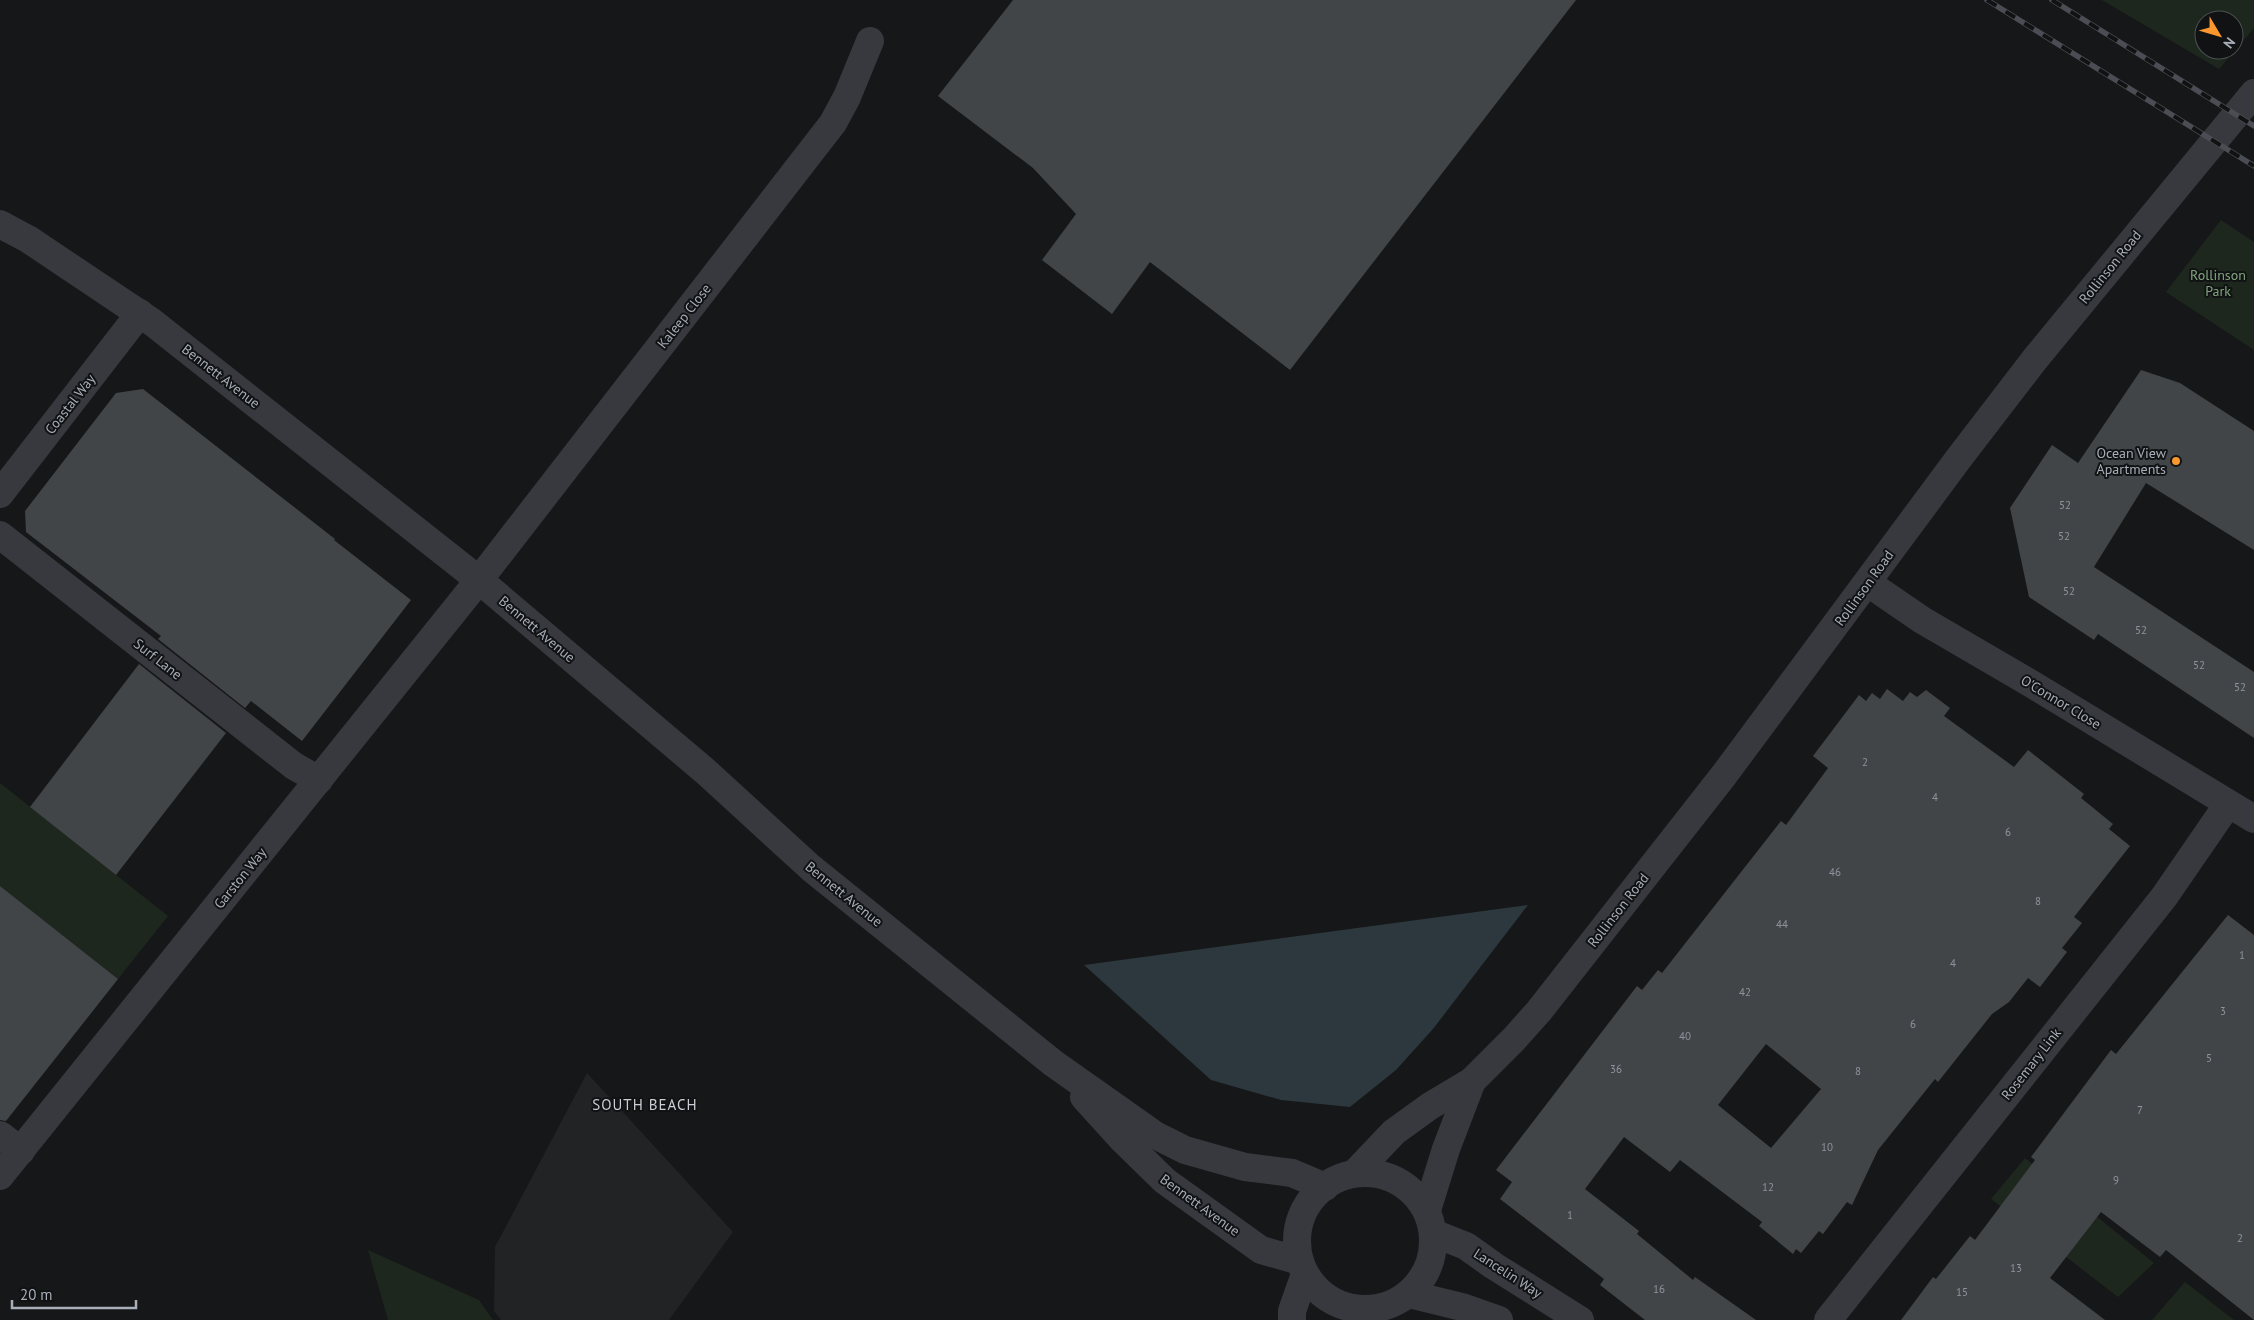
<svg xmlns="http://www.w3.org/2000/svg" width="2254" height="1320" font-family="'PT Sans',sans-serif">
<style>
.built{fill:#222325}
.green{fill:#1e271e;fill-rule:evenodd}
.water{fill:#2c383d}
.building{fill:#424548;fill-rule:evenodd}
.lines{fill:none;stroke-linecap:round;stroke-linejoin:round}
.minor{stroke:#37393e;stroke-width:28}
.tertiary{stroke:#37393e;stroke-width:28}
.rail-casing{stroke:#4a4d53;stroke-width:5.5}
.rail{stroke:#111213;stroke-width:4;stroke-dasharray:11;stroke-linecap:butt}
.poi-dot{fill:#fa982d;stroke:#111213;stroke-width:2}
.labels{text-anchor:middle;stroke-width:4;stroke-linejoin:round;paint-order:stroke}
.number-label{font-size:11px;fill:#8e949d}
.street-label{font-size:14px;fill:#a8afb9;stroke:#111213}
.park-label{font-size:14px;fill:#81a57e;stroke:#111213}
.poi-label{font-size:14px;fill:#a8afb9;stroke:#111213;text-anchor:end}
.neighbourhood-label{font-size:15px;letter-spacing:1px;fill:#c9ced5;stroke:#111213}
</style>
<rect width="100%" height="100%" fill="#161718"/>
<path class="built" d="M 587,1073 L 733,1232 L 669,1320 L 501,1320 L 494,1311 L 495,1247 Z"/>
<g class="green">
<path d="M 2102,0 L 2254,0 L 2254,28 L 2219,69 ZM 2204,20 L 2234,20 L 2234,50 L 2204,50 Z"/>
<path d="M 2221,220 L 2254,242 L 2254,350 L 2166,292 Z"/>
<path d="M 0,783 L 168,916 L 118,979 L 0,886 Z"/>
<path d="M 2025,1158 L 2154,1263 L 2118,1297 L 1991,1199 Z"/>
<path d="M 368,1250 L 479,1300 L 493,1320 L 388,1320 Z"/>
<path d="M 2185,1282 L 2234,1320 L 2152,1320 Z"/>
</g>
<path class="water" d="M 1528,905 L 1433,1029 L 1396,1070 L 1350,1107 L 1281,1100 L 1211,1080 L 1084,965 Z"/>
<g class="building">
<path d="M 1013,0 L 1576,0 L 1290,370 L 1150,262 L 1112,314 L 1042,260 L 1076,214 L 1033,168 L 938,96 Z"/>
<path d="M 2141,370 L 2180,383 L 2254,431 L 2254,550 L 2146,483 L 2094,567 L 2254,672 L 2254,738 L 2098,634 L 2094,640 L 2029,597 L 2010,508 L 2052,445 L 2078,463 Z"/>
<path d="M 143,389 L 335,539 L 334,540 L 411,600 L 302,741 L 251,701 L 245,708 L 158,639 L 161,636 L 26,532 L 25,511 L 116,393 Z"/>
<path d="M 139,664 L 226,733 L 116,875 L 30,807 Z"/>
<path d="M 1887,689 L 1903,701 L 1910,692 L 1917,697 L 1926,690 L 1950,708 L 1944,716 L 2014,767 L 2028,750 L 2084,794 L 2081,798 L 2113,824 L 2109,829 L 2130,846 L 2074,917 L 2082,923 L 2062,948 L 2067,952 L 2040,987 L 2028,978 L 2009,1002 L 1992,1014 L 1938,1082 L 1935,1079 L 1878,1150 L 1852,1205 L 1847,1202 L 1823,1234 L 1819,1231 L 1801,1253 L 1796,1249 L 1793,1254 L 1759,1226 L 1762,1222 L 1680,1160 L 1670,1172 L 1624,1137 L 1585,1189 L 1639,1231 L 1637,1234 L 1693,1280 L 1695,1277 L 1756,1320 L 1645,1320 L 1600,1285 L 1604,1279 L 1500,1199 L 1512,1182 L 1496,1170 L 1637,986 L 1642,990 L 1658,970 L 1662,973 L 1781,821 L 1786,825 L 1828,768 L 1813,756 L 1859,695 L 1866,701 L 1872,693 L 1880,699 ZM 1766,1044 L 1821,1089 L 1771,1148 L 1718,1105 Z"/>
<path d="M 0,886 L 118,979 L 6,1121 L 0,1120 Z"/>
<path d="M 2228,915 L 2254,935 L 2254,1320 L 2166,1250 L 2160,1257 L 2101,1212 L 2050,1278 L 2105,1320 L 1901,1320 L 1933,1277 L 1936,1279 L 1970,1236 L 1975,1240 L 2035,1160 L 2031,1157 L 2111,1050 L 2116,1054 Z"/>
</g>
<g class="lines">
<g class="minor">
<path d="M 0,494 L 140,313"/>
<path d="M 0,535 L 294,766 L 319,780"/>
<path d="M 479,580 L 833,123 L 847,97 L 870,41"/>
<path d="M 1868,583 L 1922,620 L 2030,683 L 2254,819"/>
<path d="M 0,1135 L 21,1151"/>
<path d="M 1828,1320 L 2164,897 L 2228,804"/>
</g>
<g class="tertiary">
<path d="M 0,224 L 28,239 L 152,322 L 479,580 L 705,771 L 811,868 L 1053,1063 L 1155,1135 L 1185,1150 L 1245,1167 L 1292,1173 L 1325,1187"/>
<path d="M 1084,1097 L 1123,1140 L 1165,1181 L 1261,1250 L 1300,1261"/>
<path d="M 1355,1173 L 1394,1132 L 1430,1106 L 1472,1081 L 1514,1039 L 1539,1011 L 1724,775 L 1959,458 L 2035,359 L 2254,93"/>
<circle cx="1365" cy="1241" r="68"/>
<path d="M 0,1176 L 479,580"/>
<path d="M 1427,1210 L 1446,1149 L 1472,1081"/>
<path d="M 1433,1233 L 1466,1246 L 1494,1266 L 1580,1320"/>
<path d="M 1409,1294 L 1462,1307 L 1499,1320"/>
<path d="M 1292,1320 L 1292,1311 L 1305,1274"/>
</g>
<defs>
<g id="rail">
<path d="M 1987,0 L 2254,166"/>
<path d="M 2052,0 L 2254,126"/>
</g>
</defs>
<use href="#rail" class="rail-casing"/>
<use href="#rail" class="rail"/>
</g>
<circle class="poi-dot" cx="2176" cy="461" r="5"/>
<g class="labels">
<g class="number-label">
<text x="2065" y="509">52</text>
<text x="2064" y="540">52</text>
<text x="2069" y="595">52</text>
<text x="2141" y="634">52</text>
<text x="2199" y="669">52</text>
<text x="2240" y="691">52</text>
<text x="1865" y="766">2</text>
<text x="1935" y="801">4</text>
<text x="2008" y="836">6</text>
<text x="1835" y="876">46</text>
<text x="2038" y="905">8</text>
<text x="1782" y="928">44</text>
<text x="2242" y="959">1</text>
<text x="1953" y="967">4</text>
<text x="1745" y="996">42</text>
<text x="2223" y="1015">3</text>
<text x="1913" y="1028">6</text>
<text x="1685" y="1040">40</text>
<text x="2209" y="1062">5</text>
<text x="1616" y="1073">36</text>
<text x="1858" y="1075">8</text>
<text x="2140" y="1114">7</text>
<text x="1827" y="1151">10</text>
<text x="2116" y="1184">9</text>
<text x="1768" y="1191">12</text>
<text x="1570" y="1219">1</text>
<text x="2240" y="1242">2</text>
<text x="2016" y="1272">13</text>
<text x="1659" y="1293">16</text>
<text x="1962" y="1296">15</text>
</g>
<g class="street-label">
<text transform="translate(2110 267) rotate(-51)" y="5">Rollinson Road</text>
<text transform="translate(684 316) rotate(-52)" y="5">Kaleep Close</text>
<text transform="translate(221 376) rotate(38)" y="5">Bennett Avenue</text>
<text transform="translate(70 404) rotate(-52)" y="5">Coastal Way</text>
<text transform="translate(1864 588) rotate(-54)" y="5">Rollinson Road</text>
<text transform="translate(537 629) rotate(40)" y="5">Bennett Avenue</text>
<text transform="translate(158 659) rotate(38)" y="5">Surf Lane</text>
<text transform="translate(2061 702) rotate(31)" y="5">O'Connor Close</text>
<text transform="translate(240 878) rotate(-51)" y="5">Garston Way</text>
<text transform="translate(844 894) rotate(39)" y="5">Bennett Avenue</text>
<text transform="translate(1618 910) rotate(-52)" y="5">Rollinson Road</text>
<text transform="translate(2031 1064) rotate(-52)" y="5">Rosemary Link</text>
<text transform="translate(1200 1205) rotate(36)" y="5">Bennett Avenue</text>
<text transform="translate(1508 1273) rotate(33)" y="5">Lancelin Way</text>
</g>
<g class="park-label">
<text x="2218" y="280">Rollinson<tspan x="2218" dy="16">Park</tspan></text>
</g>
<g class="poi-label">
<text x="2166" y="458">Ocean View<tspan x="2166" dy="16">Apartments</tspan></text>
</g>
<g class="neighbourhood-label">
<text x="645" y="1110">SOUTH BEACH</text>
</g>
</g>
<g transform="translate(2219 35) rotate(128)"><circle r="24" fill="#111213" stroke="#4d5155"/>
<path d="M0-4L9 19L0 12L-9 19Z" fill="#fa982d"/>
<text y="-8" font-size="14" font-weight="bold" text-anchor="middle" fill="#a8afb9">N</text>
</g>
<path d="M12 1300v8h124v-8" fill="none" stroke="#a8afb9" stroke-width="2.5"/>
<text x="20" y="1300" font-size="15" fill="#a8afb9" stroke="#111213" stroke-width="4" paint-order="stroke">20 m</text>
</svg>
